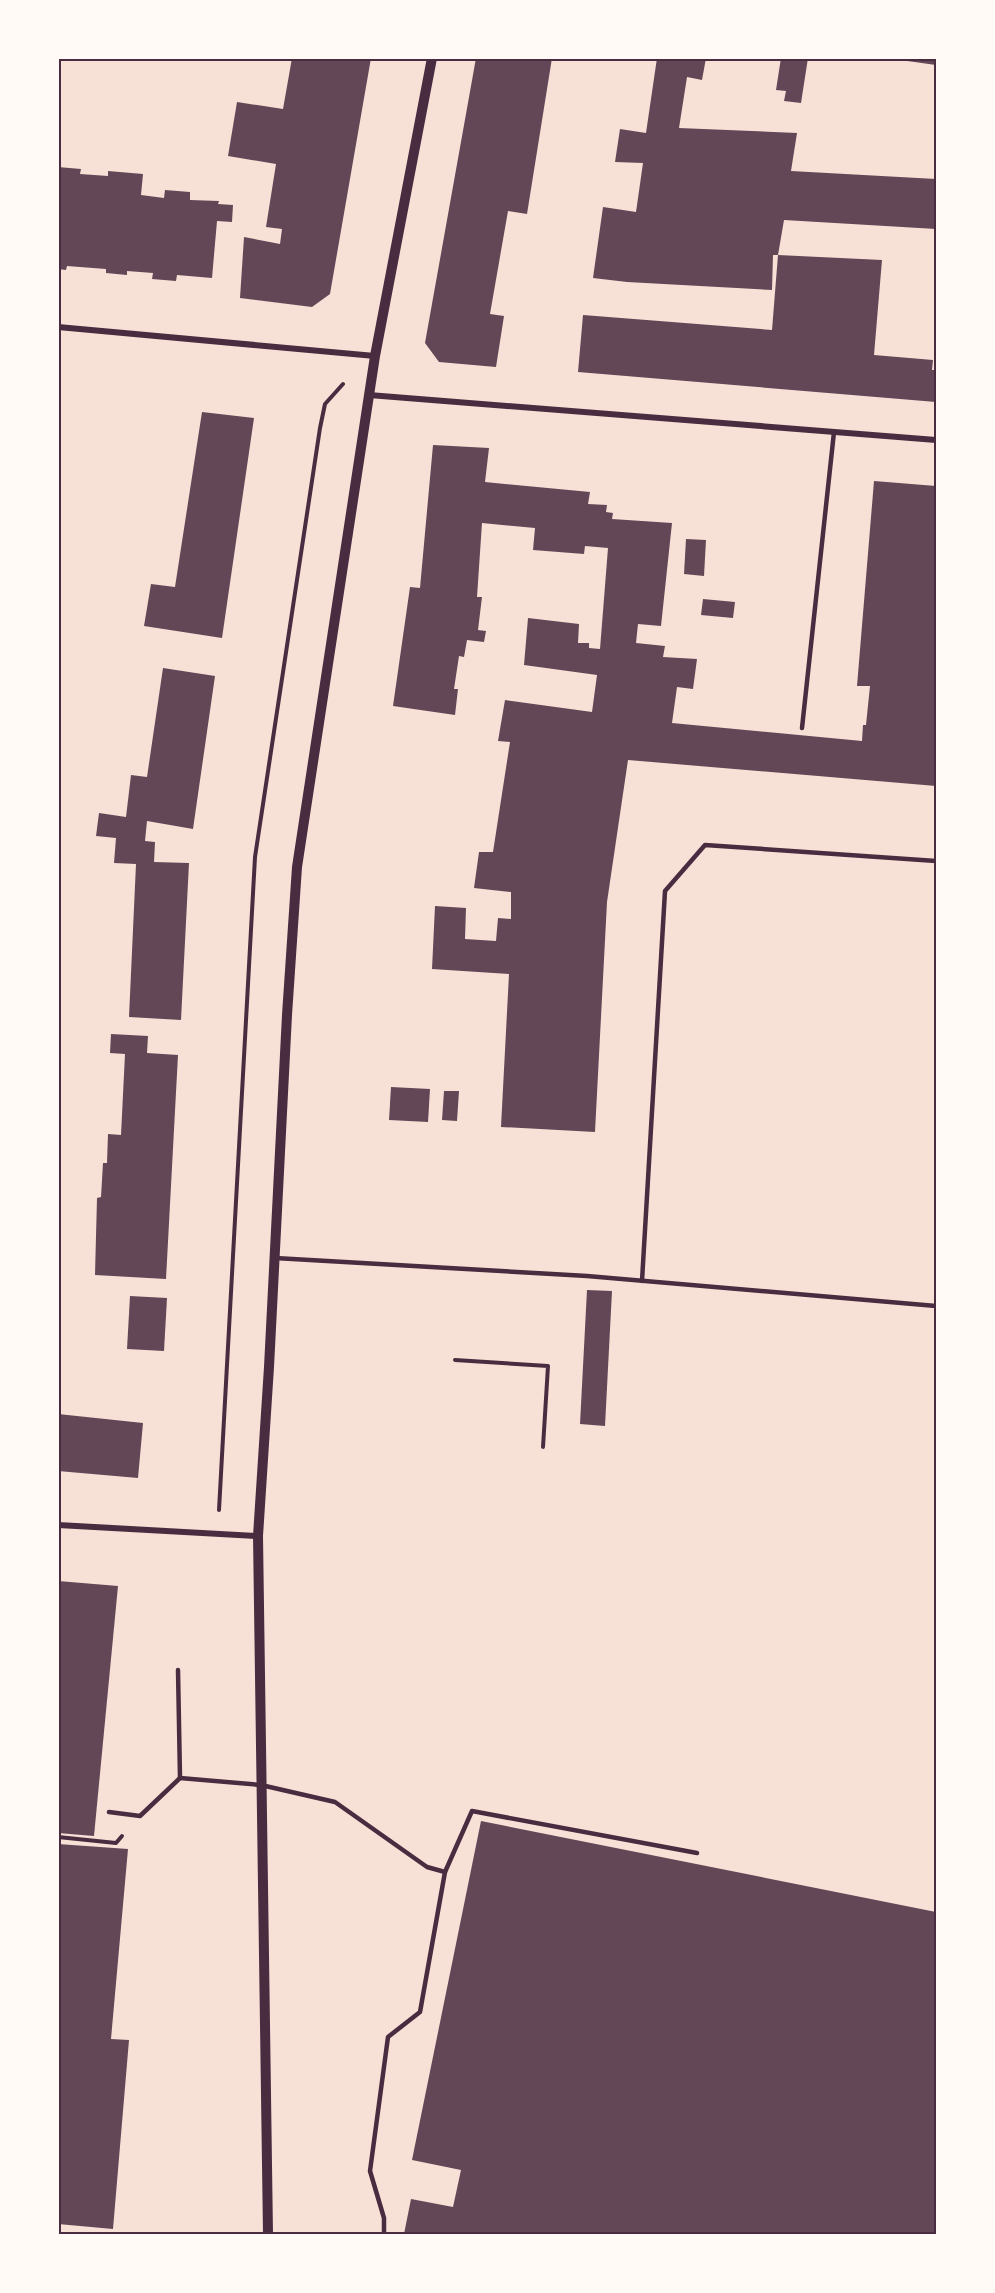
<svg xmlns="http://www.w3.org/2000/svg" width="995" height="2293" font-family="Helvetica,sans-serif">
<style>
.building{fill:#644757}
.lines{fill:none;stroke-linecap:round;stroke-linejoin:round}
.path{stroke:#4a2c40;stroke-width:4}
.service{stroke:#4a2c40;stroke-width:4.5}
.minor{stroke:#4a2c40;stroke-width:6}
.tertiary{stroke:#4a2c40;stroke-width:10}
.neatline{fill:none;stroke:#4a2c40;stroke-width:2}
</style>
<rect width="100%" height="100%" fill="#f7e1d7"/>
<g class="building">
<path d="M 292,58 L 371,58 L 330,294 L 312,307 L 240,298 L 244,237 L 280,244 L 282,229 L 266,227 L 276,164 L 228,156 L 237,102 L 283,109 Z"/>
<path d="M 476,58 L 552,58 L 527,214 L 508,211 L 490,314 L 504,316 L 496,367 L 439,362 L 425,343 Z"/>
<path d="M 657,58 L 706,58 L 702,80 L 687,77 L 679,128 L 797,133 L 791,171 L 936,179 L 936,229 L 784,220 L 778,255 L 773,255 L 772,290 L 627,282 L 593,278 L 603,207 L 636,212 L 643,163 L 615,162 L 620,129 L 646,133 Z"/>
<path d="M 781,58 L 808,58 L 801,103 L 784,101 L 786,91 L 776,90 Z"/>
<path d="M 900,58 L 936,58 L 936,65 L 900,60 Z"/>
<path d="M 58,167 L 81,169 L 80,174 L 108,176 L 108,171 L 143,174 L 141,195 L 164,198 L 165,190 L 190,192 L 190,200 L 219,201 L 218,204 L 233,205 L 232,222 L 217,221 L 212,278 L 177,275 L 176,281 L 152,279 L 153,273 L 127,271 L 127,275 L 106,273 L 106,269 L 67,266 L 66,270 L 58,269 Z"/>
<path d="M 778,255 L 882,260 L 874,355 L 933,360 L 932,370 L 936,370 L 936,402 L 578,372 L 583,315 L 772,330 Z"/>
<path d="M 202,412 L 254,418 L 222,638 L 144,626 L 151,584 L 175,587 Z"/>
<path d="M 433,445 L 489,448 L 485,482 L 590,492 L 588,504 L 607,505 L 606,512 L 613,513 L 612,519 L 672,523 L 661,626 L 638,624 L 636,643 L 665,646 L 663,657 L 697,659 L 693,689 L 677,687 L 672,723 L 862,741 L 863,725 L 866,725 L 870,686 L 857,686 L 874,481 L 936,486 L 936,786 L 628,760 L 607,902 L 595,1132 L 501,1127 L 509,974 L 432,969 L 435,906 L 466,908 L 465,939 L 496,941 L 498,918 L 511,919 L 511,892 L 474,888 L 479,852 L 493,852 L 510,742 L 498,741 L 505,700 L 592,712 L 597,675 L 524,665 L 528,618 L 579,624 L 578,643 L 589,643 L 589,648 L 600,649 L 608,548 L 585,546 L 584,554 L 533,550 L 535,528 L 482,523 L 477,597 L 482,597 L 478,630 L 486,631 L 484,642 L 467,640 L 464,657 L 459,656 L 454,689 L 458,689 L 455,715 L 393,706 L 410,587 L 420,588 Z"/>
<path d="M 686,539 L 706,540 L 704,576 L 684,574 Z"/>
<path d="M 703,599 L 735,602 L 733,618 L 701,615 Z"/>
<path d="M 163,668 L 215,676 L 193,829 L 147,821 L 145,841 L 155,842 L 154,862 L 189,863 L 181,1020 L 129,1017 L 136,864 L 114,863 L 116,838 L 96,836 L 99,813 L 126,817 L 131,775 L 147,777 Z"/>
<path d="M 111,1034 L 148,1036 L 147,1053 L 178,1055 L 166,1279 L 95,1275 L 97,1198 L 101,1197 L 103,1163 L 107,1163 L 108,1134 L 121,1135 L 125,1054 L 110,1053 Z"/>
<path d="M 391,1087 L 430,1089 L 428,1122 L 389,1120 Z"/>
<path d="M 444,1091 L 459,1091 L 457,1121 L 442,1120 Z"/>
<path d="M 587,1290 L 612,1291 L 605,1426 L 580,1424 Z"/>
<path d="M 130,1296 L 167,1298 L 164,1351 L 127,1349 Z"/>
<path d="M 58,1414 L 143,1423 L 138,1478 L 58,1471 Z"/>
<path d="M 58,1581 L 118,1586 L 94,1836 L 58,1833 Z"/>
<path d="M 481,1821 L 936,1912 L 936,2234 L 404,2234 L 411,2199 L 453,2207 L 461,2170 L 412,2160 Z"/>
<path d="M 58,1844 L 128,1849 L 111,2039 L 129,2040 L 113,2229 L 58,2224 Z"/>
</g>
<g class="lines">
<g class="path">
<path d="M 455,1360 L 548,1366 L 543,1447"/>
<path d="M 219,1510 L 255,857 L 320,428 L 325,404 L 343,384"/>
<path d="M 58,1837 L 116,1843 L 122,1836"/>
<path d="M 58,2234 L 68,2234"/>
</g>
<g class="service">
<path d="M 802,728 L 834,432"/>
<path d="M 275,1258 L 587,1276 L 936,1306"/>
<path d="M 642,1281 L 665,891 L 705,845 L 936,861"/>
<path d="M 178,1670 L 180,1778 L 261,1785 L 335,1802 L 427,1867 L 445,1872"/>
<path d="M 109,1812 L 140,1816 L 180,1778"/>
<path d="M 384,2234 L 384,2218 L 370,2171 L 388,2037 L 420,2012 L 445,1872 L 472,1811 L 697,1853"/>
</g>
<g class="minor">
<path d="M 58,327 L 375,356"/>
<path d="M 369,395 L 936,440"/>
<path d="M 58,1525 L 258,1536"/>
</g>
<path class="tertiary" d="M 268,2234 L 258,1536 L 269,1367 L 287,1015 L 297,867 L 375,356 L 432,58"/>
</g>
<rect width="995" height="2293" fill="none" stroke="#fffaf5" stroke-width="120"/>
<rect x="60" y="60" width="875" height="2173" class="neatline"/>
</svg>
